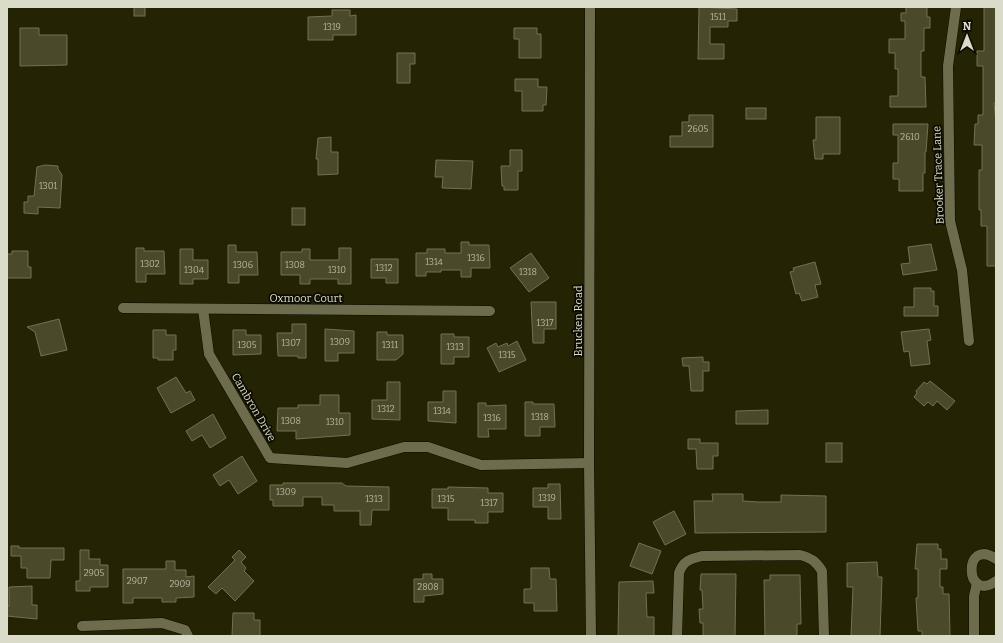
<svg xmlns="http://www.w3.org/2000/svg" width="1003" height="643" font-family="Bitter,serif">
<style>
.building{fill:#4a492a;stroke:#727252}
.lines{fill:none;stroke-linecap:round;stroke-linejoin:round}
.minor-casing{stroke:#0e0c00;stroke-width:11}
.minor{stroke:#6d6d4d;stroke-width:10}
.labels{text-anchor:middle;stroke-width:3.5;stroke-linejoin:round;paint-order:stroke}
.number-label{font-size:9px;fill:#b7b6a1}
.street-label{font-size:11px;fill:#dbdbc9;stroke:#0c0c02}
</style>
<rect width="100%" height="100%" fill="#242304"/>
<g class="building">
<rect x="134" y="7" width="11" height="9"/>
<path d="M 699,7 L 737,9 L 737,21 L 728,21 L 728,27 L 710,27 L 710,44 L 724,44 L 724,59 L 698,59 Z"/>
<path d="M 906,7 L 927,7 L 927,17 L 930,17 L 930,28 L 924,28 L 924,51 L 921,51 L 921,77 L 925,77 L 926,107 L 890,107 L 890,96 L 898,96 L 898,69 L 895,69 L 895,53 L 889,53 L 889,39 L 905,39 L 905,21 L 901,21 L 901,13 L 906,13 Z"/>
<path d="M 984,7 L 996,7 L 996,103 L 994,103 L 996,123 L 996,266 L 987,266 L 987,226 L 981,226 L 981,210 L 979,210 L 979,170 L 982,170 L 982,145 L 974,145 L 975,124 L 978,124 L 978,115 L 983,115 L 983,66 L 977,66 L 977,51 L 984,51 Z"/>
<path d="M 332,10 L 350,10 L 350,16 L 356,15 L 356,35 L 333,35 L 333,40 L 308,40 L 308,17 L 332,16 Z"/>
<path d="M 20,28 L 39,28 L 39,35 L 67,35 L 67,65 L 20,66 Z"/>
<path d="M 514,28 L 537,28 L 537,34 L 541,34 L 541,58 L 519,58 L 519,39 L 514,39 Z"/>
<path d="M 397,53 L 415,53 L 415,64 L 410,64 L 410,83 L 397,83 Z"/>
<path d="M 515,79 L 538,79 L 538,87 L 547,87 L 546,105 L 543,105 L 543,111 L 522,111 L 522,91 L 515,91 Z"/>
<rect x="746" y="108" width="20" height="11"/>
<path d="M 689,115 L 713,115 L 713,147 L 670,147 L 670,136 L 682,136 L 682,122 L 689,122 Z"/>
<path d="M 816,117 L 840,117 L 840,154 L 823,154 L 823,159 L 815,159 L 813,140 L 816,140 Z"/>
<path d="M 893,124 L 928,124 L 926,152 L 925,152 L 925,173 L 923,173 L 923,191 L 899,191 L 899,179 L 893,179 L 893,163 L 898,163 L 898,135 L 893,135 Z"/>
<path d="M 331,137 L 331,152 L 338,152 L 338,174 L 318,175 L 318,159 L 316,159 L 318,138 Z"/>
<path d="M 510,150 L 522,150 L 522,171 L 518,171 L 518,190 L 504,190 L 504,186 L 502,186 L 501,166 L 510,166 Z"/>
<path d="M 436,160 L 473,161 L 471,189 L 442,188 L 443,177 L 435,177 Z"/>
<path d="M 45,165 L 58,166 L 58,169 L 62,175 L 60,208 L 38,207 L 38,214 L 24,213 L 24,202 L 28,202 L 28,196 L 34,196 L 37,167 Z"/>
<rect x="292" y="208" width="13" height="17"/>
<path d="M 461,242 L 469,242 L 469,245 L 489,245 L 490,268 L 471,268 L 471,277 L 461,277 L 461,270 L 441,270 L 441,272 L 426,272 L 426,276 L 416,276 L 416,253 L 427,253 L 427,249 L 445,249 L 445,253 L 461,253 Z"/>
<path d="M 931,244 L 937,270 L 903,275 L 901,264 L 910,263 L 908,247 Z"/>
<path d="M 228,245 L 236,245 L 236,252 L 257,252 L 258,275 L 239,275 L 239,283 L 228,283 Z"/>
<path d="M 136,248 L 144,248 L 144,251 L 164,251 L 165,274 L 146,274 L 146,282 L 136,282 Z"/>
<path d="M 339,248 L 351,248 L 351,284 L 338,284 L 338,279 L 310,279 L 310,284 L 300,284 L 300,275 L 281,275 L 281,252 L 302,252 L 302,249 L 310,249 L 310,260 L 339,260 Z"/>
<path d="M 180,249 L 193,249 L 193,260 L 208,260 L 208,279 L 193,279 L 193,284 L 180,284 Z"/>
<path d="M 12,251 L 28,251 L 28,267 L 31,267 L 31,278 L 7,278 L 7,254 L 12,254 Z"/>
<path d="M 531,253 L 549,278 L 529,292 L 510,268 Z"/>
<path d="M 371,259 L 398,259 L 398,283 L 386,283 L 386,278 L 371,278 Z"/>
<path d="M 815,262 L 821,284 L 815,285 L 818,297 L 802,301 L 799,293 L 796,294 L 790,272 L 794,271 L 793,268 Z"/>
<path d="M 914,288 L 931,288 L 931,291 L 934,291 L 934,306 L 938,306 L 938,316 L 904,316 L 904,307 L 914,307 Z"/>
<path d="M 531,302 L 556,302 L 556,329 L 544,329 L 544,343 L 533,343 Z"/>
<path d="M 59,319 L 67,350 L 41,356 L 35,332 L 27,327 Z"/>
<path d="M 292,324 L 306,324 L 306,358 L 298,358 L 298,356 L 278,356 L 277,333 L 292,333 Z"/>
<path d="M 325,329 L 354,331 L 354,353 L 338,353 L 338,361 L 325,361 Z"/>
<path d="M 929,329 L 931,340 L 927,341 L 930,364 L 911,366 L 909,351 L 904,352 L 901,332 Z"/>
<path d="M 153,330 L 166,330 L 166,335 L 176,335 L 176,350 L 173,350 L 173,360 L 158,360 L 158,358 L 153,358 Z"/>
<path d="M 233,330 L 246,330 L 246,335 L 261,335 L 261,354 L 233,355 Z"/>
<path d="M 377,332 L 387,332 L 387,335 L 403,335 L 403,354 L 396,360 L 377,360 Z"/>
<path d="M 441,334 L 454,334 L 454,337 L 469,337 L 469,357 L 454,357 L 454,364 L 441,364 Z"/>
<path d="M 517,341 L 526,360 L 499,372 L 487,348 L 496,343 L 498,347 L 507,343 L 508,346 Z"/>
<path d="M 703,357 L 703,362 L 709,362 L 709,371 L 703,371 L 703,391 L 691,391 L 689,366 L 683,366 L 682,358 Z"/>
<path d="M 176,377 L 186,393 L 190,391 L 195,400 L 171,413 L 157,388 Z"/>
<path d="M 930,381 L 955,401 L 947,410 L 937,401 L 933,406 L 928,402 L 924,406 L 914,397 L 917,393 L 916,391 L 924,382 L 927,384 Z"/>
<path d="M 387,382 L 400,382 L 400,420 L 372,419 L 372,400 L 387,400 Z"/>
<path d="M 443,391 L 456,391 L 456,423 L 428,421 L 428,402 L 443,402 Z"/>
<path d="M 320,395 L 339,395 L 339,413 L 350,413 L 350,435 L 296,439 L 296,431 L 277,431 L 278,408 L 298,408 L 298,405 L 320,405 Z"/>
<path d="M 525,402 L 533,402 L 533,404 L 554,404 L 555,427 L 540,427 L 540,436 L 525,436 Z"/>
<path d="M 478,403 L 486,403 L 486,406 L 506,405 L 506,429 L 488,429 L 489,437 L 478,437 Z"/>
<path d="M 768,410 L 768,424 L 736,424 L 736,411 Z"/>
<path d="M 213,414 L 226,438 L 210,448 L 202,435 L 192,441 L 186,431 Z"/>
<path d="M 688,439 L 700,439 L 700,443 L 718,443 L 718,456 L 713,456 L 713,469 L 697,469 L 696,449 L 688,449 Z"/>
<rect x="826" y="443" width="16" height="19"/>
<path d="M 242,456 L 257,481 L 238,494 L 229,480 L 220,486 L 213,475 Z"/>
<path d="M 283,483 L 342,483 L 346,486 L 389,487 L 389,510 L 372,510 L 371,525 L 360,525 L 360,511 L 334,511 L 334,505 L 322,505 L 322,497 L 303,497 L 303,506 L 273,506 L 273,500 L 270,500 L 270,485 L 283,485 Z"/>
<path d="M 548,484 L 560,484 L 561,519 L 548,519 L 548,507 L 533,507 L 533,488 L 548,488 Z"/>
<path d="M 448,487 L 488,488 L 488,493 L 503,493 L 503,512 L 488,512 L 488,523 L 475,523 L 475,520 L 448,520 L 448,508 L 432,508 L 432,489 L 448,489 Z"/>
<path d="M 712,494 L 743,494 L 743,501 L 759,502 L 781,502 L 781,495 L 826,496 L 826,532 L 695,533 L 694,501 L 713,501 Z"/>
<path d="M 674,511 L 686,534 L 665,545 L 653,522 Z"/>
<path d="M 639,543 L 661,551 L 652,574 L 630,566 Z"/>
<path d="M 917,544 L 938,544 L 938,549 L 941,549 L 941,559 L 947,559 L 947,569 L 940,569 L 940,587 L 943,587 L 943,594 L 949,594 L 950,636 L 922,636 L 922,631 L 918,631 L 916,598 L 918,598 L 918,569 L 915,569 Z"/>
<path d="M 11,546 L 19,546 L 19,548 L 64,548 L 64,560 L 51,560 L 50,578 L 27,578 L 27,568 L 21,568 L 21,556 L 11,556 Z"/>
<path d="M 80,550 L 89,550 L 89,559 L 100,559 L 100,565 L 108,565 L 108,587 L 90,587 L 90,591 L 76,591 L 76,581 L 80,581 Z"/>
<path d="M 239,550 L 246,557 L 241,562 L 246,568 L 244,571 L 254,581 L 235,601 L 222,588 L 216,594 L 208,587 L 235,560 L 232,557 Z"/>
<path d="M 166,561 L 175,561 L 175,570 L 186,570 L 186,577 L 194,576 L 194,597 L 176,598 L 176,602 L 162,602 L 162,598 L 133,598 L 133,603 L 123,603 L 123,569 L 166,569 Z"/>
<path d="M 877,562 L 878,577 L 882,577 L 880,636 L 851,636 L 853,587 L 847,587 L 847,563 Z"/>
<path d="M 531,568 L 549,568 L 550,579 L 556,579 L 557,611 L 534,611 L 534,603 L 524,603 L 524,589 L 531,589 Z"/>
<path d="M 423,574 L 432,574 L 432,579 L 443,579 L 443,594 L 424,596 L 424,602 L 414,602 L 414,579 L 423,579 Z"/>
<path d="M 701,574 L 736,574 L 735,636 L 703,636 L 703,623 L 700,623 L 699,609 L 703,609 L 702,590 L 700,590 Z"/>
<path d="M 770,575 L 800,575 L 801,624 L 797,624 L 797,636 L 765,636 L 764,580 L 770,580 Z"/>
<path d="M 653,581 L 654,593 L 646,593 L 647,617 L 654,617 L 654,636 L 618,636 L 619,582 Z"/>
<path d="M 32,586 L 32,605 L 37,605 L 37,619 L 7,616 L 7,606 L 9,606 L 9,587 Z"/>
<path d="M 233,613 L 254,613 L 254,620 L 260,620 L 260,636 L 232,636 Z"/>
</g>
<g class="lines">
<defs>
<g id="minor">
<path d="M 590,7 L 589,463 L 591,636"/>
<path d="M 956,7 L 948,66 L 950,221 L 962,270 L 969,341"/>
<path d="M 123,308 L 490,311"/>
<path d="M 203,309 L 209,354 L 270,458 L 347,463 L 404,447 L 428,447 L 481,465 L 589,463"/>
<path d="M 996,559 C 963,536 964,604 996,581"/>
<path d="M 82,626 L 162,623 L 185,630 L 188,636"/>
<path d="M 677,636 L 679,573 C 683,561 690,559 702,556 L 800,555 C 811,558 816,561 822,571 L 824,636"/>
<path d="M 974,636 L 974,596 L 977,583"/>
</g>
</defs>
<use href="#minor" class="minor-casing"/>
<use href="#minor" class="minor"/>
</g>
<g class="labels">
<g class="number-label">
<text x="718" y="20">1511</text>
<text x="332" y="30">1319</text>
<text x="698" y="132">2605</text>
<text x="910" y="140">2610</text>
<text x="48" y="189">1301</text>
<text x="476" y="261">1316</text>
<text x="434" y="265">1314</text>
<text x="150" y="267">1302</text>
<text x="243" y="268">1306</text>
<text x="295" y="268">1308</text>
<text x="384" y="271">1312</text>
<text x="194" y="273">1304</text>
<text x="337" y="273">1310</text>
<text x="528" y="275">1318</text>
<text x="545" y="326">1317</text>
<text x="340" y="345">1309</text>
<text x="291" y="346">1307</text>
<text x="247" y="348">1305</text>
<text x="390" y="348">1311</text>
<text x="455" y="350">1313</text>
<text x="507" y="358">1315</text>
<text x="386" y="412">1312</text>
<text x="442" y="414">1314</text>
<text x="540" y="420">1318</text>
<text x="492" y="421">1316</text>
<text x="291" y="424">1308</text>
<text x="335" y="425">1310</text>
<text x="286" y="495">1309</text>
<text x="547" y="501">1319</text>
<text x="374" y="502">1313</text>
<text x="446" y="502">1315</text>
<text x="489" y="506">1317</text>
<text x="94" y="576">2905</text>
<text x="137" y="584">2907</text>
<text x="180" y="587">2909</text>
<text x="428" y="590">2808</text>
</g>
<g class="street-label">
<text transform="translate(938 175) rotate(-92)" y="4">Brooker Trace Lane</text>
<text x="306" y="302">Oxmoor Court</text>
<text transform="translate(578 321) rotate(-90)" y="4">Brucken Road</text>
<text transform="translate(254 407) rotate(60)" y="4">Cambron Drive</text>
</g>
</g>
<rect width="1003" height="643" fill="none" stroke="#dbdbc9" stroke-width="16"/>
<g transform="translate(967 36)" stroke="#0c0c02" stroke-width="3" paint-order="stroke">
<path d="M0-3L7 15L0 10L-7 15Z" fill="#dbdbc9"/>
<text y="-6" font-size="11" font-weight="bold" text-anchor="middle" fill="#dbdbc9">N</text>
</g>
</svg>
